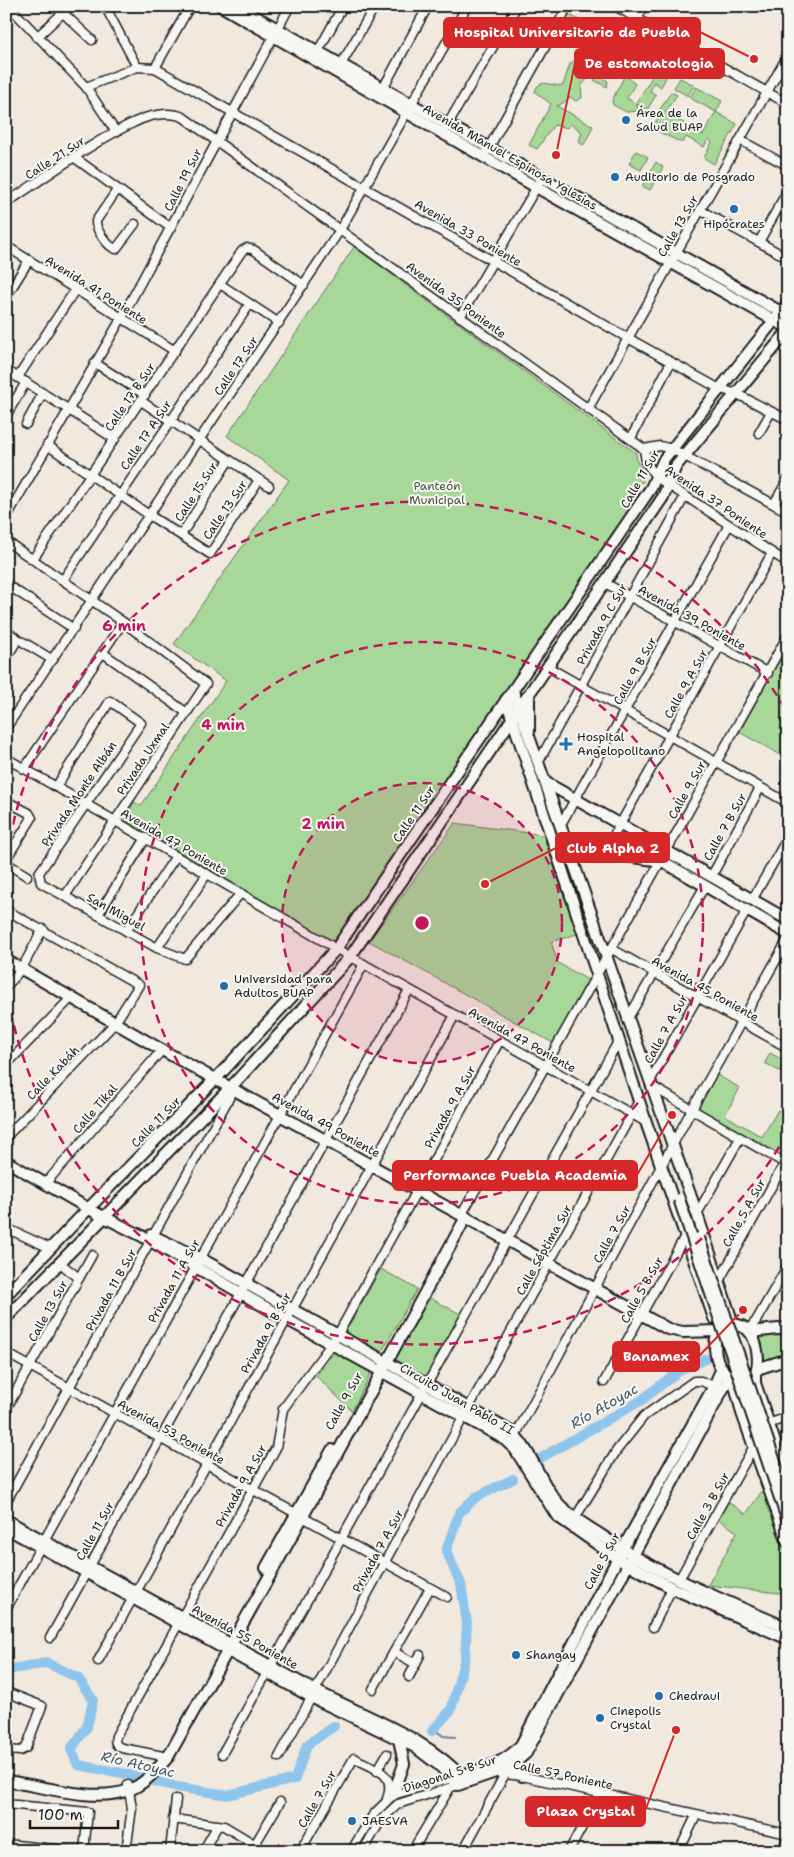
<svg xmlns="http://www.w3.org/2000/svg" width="794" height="1857" font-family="'Shantell Sans',sans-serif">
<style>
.green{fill:#a7d899;stroke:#627a5a}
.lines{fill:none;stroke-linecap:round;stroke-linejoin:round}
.stream{stroke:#608199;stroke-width:2}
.river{stroke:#8ec5ec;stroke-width:10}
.minor-casing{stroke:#1c1c1c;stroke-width:11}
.major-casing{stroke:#1c1c1c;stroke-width:14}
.minor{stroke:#f6f6f2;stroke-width:8}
.major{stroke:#f6f6f2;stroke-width:10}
.major-bridge-casing{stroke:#1c1c1c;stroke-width:14;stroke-linecap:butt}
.major-bridge{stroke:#f6f6f2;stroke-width:10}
.ring{fill:none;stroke:#c2185b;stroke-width:2.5;stroke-dasharray:9 6}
.poi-dot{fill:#1f6fb2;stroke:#f6f6f2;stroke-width:2}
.labels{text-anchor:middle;stroke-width:4;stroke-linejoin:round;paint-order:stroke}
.poi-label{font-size:12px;fill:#1c1c1c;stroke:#f6f6f2;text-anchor:start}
.street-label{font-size:12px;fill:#1c1c1c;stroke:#f6f6f2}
.park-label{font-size:12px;fill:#465442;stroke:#f6f6f2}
.water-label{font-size:14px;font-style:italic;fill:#445765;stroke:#f6f6f2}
.centre{fill:#c2185b;stroke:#f6f6f2;stroke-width:2.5}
.ring-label{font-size:15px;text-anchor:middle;font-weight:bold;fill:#c2185b;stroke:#f6f6f2;stroke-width:4;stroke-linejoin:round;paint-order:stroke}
.leader{fill:none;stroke:#d62828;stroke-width:2}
.callout-dot{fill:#d62828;stroke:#f6f6f2;stroke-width:2}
.callout{fill:#d62828;stroke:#d62828;stroke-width:2}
.callout-label{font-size:14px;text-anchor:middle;font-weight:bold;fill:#fff}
</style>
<rect width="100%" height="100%" fill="#f1e8de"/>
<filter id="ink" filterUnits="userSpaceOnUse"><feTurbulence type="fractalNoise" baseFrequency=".02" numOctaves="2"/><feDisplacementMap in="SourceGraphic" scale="10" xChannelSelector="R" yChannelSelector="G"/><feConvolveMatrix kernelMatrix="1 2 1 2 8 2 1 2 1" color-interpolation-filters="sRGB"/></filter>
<g filter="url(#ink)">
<g class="green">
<path d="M 568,14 L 593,28 L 587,39 L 562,25 Z"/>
<path d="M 600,42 L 605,43 L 593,65 L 599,69 L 598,75 L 608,81 L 607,87 L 594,80 L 596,74 L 591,75 L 581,86 L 582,98 L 576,101 L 570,97 L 563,103 L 557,106 L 593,126 L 585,143 L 583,145 L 579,142 L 582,132 L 571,124 L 568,128 L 554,125 L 537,149 L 529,145 L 551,104 L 535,92 C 539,76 553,88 563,85 L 570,64 L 577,59 L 587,63 Z"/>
<path d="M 636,54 L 649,61 L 640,74 L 634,71 L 629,79 L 635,84 L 627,98 L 636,104 L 659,65 L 669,71 L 661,87 L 654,82 L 650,91 L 656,95 L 647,110 L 637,104 L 638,111 L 627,112 L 613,105 L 612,100 Z"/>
<path d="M 680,78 L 694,85 L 688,96 L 674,88 Z"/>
<path d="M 696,87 L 722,101 L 716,112 L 737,124 L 714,164 L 704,158 L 712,142 L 708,139 L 704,147 L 686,137 L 683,142 L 680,142 L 653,129 L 658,117 L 657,114 L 671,92 L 677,95 L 665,112 L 692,128 L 693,132 L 703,135 L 716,112 L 690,98 Z"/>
<path d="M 636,151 L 648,157 L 641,170 L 629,164 Z"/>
<path d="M 656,162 L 663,167 L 650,190 L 642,186 Z"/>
<path d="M 354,247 L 636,453 L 637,463 L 641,463 L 643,482 L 638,483 L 639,495 L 340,933 L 342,936 L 335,943 L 125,820 L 134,802 L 141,806 L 226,681 L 174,644 L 289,480 L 227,436 Z"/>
<path d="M 788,645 L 788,759 L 739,732 Z"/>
<path d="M 455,823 L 543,835 L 577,934 L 551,942 L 558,963 L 588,980 L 553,1043 L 369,941 Z"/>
<path d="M 770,1053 L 788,1063 L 786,1075 L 765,1063 Z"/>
<path d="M 717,1075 L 740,1088 L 725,1115 L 762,1137 L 778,1110 L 788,1116 L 788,1148 L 783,1157 L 777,1158 L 697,1109 Z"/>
<path d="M 381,1269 L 417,1289 L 380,1355 L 344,1334 Z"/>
<path d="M 428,1297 L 464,1316 L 429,1380 L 394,1361 Z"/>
<path d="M 788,1333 L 788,1353 L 766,1362 L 756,1336 Z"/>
<path d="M 335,1351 L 370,1370 L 370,1375 L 352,1411 L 316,1376 Z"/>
<path d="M 764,1488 L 788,1552 L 788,1594 L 708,1585 L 737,1532 L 718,1519 L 728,1502 L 746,1514 Z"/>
</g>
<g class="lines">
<path class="stream" d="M 435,1730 L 443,1736 L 455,1737"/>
<g class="river">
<path d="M 539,1459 L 642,1400 L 681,1369 L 706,1359"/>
<path d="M 6,1670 L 47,1663 L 78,1678 L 93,1700 L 87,1727 L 71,1749 L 78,1765 L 127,1774 L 177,1787 L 227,1795 L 295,1779 L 307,1745 L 334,1726"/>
<path d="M 432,1731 L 451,1710 L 465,1658 L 467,1623 L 461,1584 L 446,1551 L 459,1513 L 476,1497 L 513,1479"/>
</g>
<defs>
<g id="minor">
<path d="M 9,6 L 86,87 L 116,132"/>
<path d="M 105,6 L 137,67"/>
<path d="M 615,6 L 788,104"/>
<path d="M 62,12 L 92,40"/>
<path d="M 637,19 L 644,6"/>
<path d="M 37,37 L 70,6"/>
<path d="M 316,55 L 343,6"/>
<path d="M 155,68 L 190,6"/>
<path d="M 339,68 L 375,6"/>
<path d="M 86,87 L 137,67 L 155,68 L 626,337 L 718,388 L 737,394 L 788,420"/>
<path d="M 381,92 L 428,6"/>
<path d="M 446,127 L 517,6"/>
<path d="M 740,140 L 788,166"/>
<path d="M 487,151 L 568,6"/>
<path d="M 75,158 L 171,228"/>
<path d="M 117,190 L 96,221 C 95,229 108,247 116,249 L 135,224"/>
<path d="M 6,203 C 46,177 93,141 135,122 C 149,115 169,111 183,117 L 644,449"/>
<path d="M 778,207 L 788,213"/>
<path d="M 700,210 L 788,258"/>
<path d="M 759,242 L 788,190"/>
<path d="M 6,246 L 175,351"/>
<path d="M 220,284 L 279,323"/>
<path d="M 6,297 L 29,260"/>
<path d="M 460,317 L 539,183"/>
<path d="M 95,363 L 145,395"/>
<path d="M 6,370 L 115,439"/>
<path d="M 18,377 L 75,290"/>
<path d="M 141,401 L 269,486"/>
<path d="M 588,409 L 788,55"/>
<path d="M 7,414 L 26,382"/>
<path d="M 26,424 L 43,393"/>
<path d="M 759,433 L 771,412"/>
<path d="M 631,438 L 671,362"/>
<path d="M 47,445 L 149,515 L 210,554 L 259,480"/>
<path d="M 644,449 L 646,462 L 656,477 L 788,563"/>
<path d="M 644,449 L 660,446 L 672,449 L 788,512"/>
<path d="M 774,504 L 788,479"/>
<path d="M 6,518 L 121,319 L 290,6"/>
<path d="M 181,535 L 229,460"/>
<path d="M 6,541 L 123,622 L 206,684 L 65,896"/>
<path d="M 33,559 L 242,251 L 247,248 L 254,250 L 304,285"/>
<path d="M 63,580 L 250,304"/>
<path d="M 605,583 L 768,673"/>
<path d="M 6,584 L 74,629"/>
<path d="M 6,631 L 18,639 L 6,658"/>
<path d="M 23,642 L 53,660"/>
<path d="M 103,653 L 187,713"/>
<path d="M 548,667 L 788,803"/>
<path d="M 6,728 L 340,230 L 467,6"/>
<path d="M 6,758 L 330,945"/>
<path d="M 538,763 L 685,496"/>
<path d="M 24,769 L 123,622"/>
<path d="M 56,787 L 110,701 L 141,723 L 39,873 L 41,883 L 157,948 L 185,959 L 241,893"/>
<path d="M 6,801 L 29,813 L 32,818 L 6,859"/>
<path d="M 560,826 L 729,525"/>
<path d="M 604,853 L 772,553"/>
<path d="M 6,863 L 27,876"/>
<path d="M 711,877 L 760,788"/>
<path d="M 752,900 L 788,837"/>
<path d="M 6,910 L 139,985 L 115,1023 L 6,1137"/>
<path d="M 98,915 L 146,838"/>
<path d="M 126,931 L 176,856"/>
<path d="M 157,948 L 207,874"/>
<path d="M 335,948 L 646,1122"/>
<path d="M 612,949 L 788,1048"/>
<path d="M 6,987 L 22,968 L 43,929"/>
<path d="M 627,1020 L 705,886"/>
<path d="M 6,1065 L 72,997"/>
<path d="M 650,1081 L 747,910"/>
<path d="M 653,1087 L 788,1165"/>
<path d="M 45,1184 L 162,1050"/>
<path d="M 462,1214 L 788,635"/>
<path d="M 697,1214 L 740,1138"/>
<path d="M 6,1228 L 50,1248"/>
<path d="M 65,1267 L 79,1278"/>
<path d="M 719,1281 L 788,1157"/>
<path d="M 748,1330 L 756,1321 L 788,1265"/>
<path d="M 6,1353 L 447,1597"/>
<path d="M 604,1382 L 685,1236"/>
<path d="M 426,1386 L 619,1040"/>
<path d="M 6,1409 L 92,1255"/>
<path d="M 468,1409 L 639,1101"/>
<path d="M 768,1424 L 788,1417"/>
<path d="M 515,1436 L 691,1111 L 788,939"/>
<path d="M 6,1502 L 234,1089"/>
<path d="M 575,1518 L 617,1450 L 644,1416 L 694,1381 L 701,1381 L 718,1388"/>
<path d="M 681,1576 L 754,1446"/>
<path d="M 6,1609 L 364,964"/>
<path d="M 653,1627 L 672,1588"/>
<path d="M 50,1638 L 409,990"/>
<path d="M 394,1652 L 416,1664"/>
<path d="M 98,1661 L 455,1015"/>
<path d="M 409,1677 L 420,1655"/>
<path d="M 373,1689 L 430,1588"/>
<path d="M 6,1692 L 42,1706 L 26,1748 L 20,1751 L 6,1750"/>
<path d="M 222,1754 L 422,1393"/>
<path d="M 168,1757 L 122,1748 C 116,1746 114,1743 116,1736 L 276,1448 L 283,1409 L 337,1336 L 500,1040"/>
<path d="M 279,1757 L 464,1416"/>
<path d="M 377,1771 L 387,1754"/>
<path d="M 496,1773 L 522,1776 L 788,1834"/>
<path d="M 6,1804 L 88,1812 L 84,1851"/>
<path d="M 173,1819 L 224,1826 L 266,1851"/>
<path d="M 6,1844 L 74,1851"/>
<path d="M 464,1848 L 474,1851"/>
<path d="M 126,1851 L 132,1808 L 128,1785"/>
<path d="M 170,1851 L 176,1799"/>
<path d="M 203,1851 L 218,1825"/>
<path d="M 251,1851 L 280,1802"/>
<path d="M 300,1851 L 354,1758 C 374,1769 397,1772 387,1799"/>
<path d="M 351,1851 L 373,1815 L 393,1795 L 452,1778"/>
<path d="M 363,1851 L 381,1820 L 398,1804 L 458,1785"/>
<path d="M 412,1851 L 450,1788"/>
<path d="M 463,1851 L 505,1774"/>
<path d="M 569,1851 L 600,1794"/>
<path d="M 679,1851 L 696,1816"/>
<path d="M 781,1851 L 788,1838"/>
</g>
<g id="major">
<path d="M 221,6 L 536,187 L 788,328"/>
<path d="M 237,6 L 788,316"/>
<path d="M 513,691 L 697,1214 L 733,1324"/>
<path d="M 529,695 L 529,731"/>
<path d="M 506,700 L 646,1122 L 714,1318"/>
<path d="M 545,782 L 788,920"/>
<path d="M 567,848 L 662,861 L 788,934"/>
<path d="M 6,960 L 162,1050 L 668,1329 L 683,1332 L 719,1331"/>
<path d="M 6,1161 L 98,1214 L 140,1235 L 286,1319 L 503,1438 L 515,1449 L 557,1516 L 617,1558 L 672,1588 L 788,1639"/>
<path d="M 151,1235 L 200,1258 L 510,1431 C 534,1451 540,1488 564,1509 C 575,1519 588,1527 601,1535 C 659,1575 723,1600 788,1628"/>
<path d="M 6,1295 L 88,1209 L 225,1069 L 336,949 L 651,488 L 664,459 L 788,303"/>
<path d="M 6,1318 L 231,1087 L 350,957 L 663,497 L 676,466 L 788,331"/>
<path d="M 733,1324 C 739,1325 744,1326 748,1330 C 757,1339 761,1363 755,1374 L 740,1381 C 719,1379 708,1346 720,1330 Z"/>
<path d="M 750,1332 L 788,1328"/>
<path d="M 757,1369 L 788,1359"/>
<path d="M 755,1374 L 755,1383 L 788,1481"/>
<path d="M 734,1381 L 742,1413 L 788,1543"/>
<path d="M 6,1520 C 108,1577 210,1633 312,1689 C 366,1718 425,1735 467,1782"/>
<path d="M 6,1528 L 311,1697 L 415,1747 L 440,1766 L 458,1785 L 510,1767 L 526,1753 L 729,1378"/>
<path d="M 266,1568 L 332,1450"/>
<path d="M 517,1763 L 518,1771 L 522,1776"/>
<path d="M 455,1777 C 479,1770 504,1765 521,1745 L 622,1550 L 714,1386 L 722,1368"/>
<path d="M 6,1781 C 43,1786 94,1803 129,1790 C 145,1784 157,1769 168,1757 L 302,1518 L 466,1217"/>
<path d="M 393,1795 L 404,1764 L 399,1739"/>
</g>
</defs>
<use href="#minor" class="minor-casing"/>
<use href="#major" class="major-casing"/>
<use href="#minor" class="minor"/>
<use href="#major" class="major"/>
<defs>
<g id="major-bridge">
<path d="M 679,1199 L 788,1522"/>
<path d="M 699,1238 L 788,1500"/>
</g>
</defs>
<use href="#major-bridge" class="major-bridge-casing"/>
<use href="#major-bridge" class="major-bridge"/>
</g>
</g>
<circle cx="422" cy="923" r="140" fill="#c2185b" fill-opacity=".12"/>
<g class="ring">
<circle cx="422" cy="923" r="140"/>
<circle cx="422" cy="923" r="281"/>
<path d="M787 1134A421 421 0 0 1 7 992M7 854A421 421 0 0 1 787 712"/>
</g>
<g class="poi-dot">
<circle cx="626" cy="120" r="5"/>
<circle cx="615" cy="177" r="5"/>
<circle cx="734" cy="209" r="5"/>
<path d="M563.5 736.5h5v5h5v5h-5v5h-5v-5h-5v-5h5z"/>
<circle cx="224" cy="986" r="5"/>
<circle cx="516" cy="1655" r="5"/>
<circle cx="659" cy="1696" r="5"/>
<circle cx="600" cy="1718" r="5"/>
<circle cx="352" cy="1821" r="5"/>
</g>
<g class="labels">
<g class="poi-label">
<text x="636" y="117">Área de la<tspan x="636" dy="14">Salud BUAP</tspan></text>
<text x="625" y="181">Auditorio de Posgrado</text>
<text x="734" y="228" text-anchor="middle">Hipócrates</text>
<text x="577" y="741">Hospital<tspan x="577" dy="14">Angelopolitano</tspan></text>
<text x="234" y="983">Universidad para<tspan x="234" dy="14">Adultos BUAP</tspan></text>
<text x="526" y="1659">Shangay</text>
<text x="669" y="1700">Chedraui</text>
<text x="610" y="1715">Cinepolis<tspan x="610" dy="14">Crystal</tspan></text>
<text x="362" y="1825">JAESVA</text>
</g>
<g class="street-label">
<text transform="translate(510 157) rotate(30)" y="4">Avenida Manuel Espinosa Yglesias</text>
<text transform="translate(55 158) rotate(-33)" y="4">Calle 21 Sur</text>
<text transform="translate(183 180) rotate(-63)" y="4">Calle 19 Sur</text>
<text transform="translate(678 226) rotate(-60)" y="4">Calle 13 Sur</text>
<text transform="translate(468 233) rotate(30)" y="4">Avenida 33 Poniente</text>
<text transform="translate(96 290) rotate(32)" y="4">Avenida 41 Poniente</text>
<text transform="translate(456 300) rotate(36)" y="4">Avenida 35 Poniente</text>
<text transform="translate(236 366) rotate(-56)" y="4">Calle 17 Sur</text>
<text transform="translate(130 397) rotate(-56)" y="4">Calle 17 B Sur</text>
<text transform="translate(146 435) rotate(-56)" y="4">Calle 17 A Sur</text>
<text transform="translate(640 479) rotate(-60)" y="4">Calle 11 Sur</text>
<text transform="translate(196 492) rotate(-57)" y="4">Calle 15 Sur</text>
<text transform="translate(716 502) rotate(34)" y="4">Avenida 37 Poniente</text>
<text transform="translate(225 510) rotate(-56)" y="4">Calle 13 Sur</text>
<text transform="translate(692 618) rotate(29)" y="4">Avenida 39 Poniente</text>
<text transform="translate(602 624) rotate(-61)" y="4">Privada 9 C Sur</text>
<text transform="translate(635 671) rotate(-61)" y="4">Calle 9 B Sur</text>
<text transform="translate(686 684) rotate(-61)" y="4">Calle 9 A Sur</text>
<text transform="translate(143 759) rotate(-56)" y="4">Privada Uxmal</text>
<text transform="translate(687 790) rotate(-61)" y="4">Calle 9 Sur</text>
<text transform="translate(79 794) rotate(-56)" y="4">Privada Monte Albán</text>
<text transform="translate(414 814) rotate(-56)" y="4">Calle 11 Sur</text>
<text transform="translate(725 827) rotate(-61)" y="4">Calle 7 B Sur</text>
<text transform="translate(174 842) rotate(30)" y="4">Avenida 47 Poniente</text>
<text transform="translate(116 912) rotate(29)" y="4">San Miguel</text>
<text transform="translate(705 989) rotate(29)" y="4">Avenida 45 Poniente</text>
<text transform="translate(666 1029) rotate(-61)" y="4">Calle 7 A Sur</text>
<text transform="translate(522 1040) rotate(29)" y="4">Avenida 47 Poniente</text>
<text transform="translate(53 1073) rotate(-46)" y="4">Calle Kabáh</text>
<text transform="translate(450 1107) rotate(-61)" y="4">Privada 9 A Sur</text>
<text transform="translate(95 1109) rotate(-49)" y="4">Calle Tikal</text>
<text transform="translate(156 1122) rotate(-46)" y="4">Calle 11 Sur</text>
<text transform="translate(326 1125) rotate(29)" y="4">Avenida 49 Poniente</text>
<text transform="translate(744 1213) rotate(-61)" y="4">Calle 5 A Sur</text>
<text transform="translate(612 1234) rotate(-61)" y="4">Calle 7 Sur</text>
<text transform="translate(544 1250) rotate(-61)" y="4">Calle Séptima Sur</text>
<text transform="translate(174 1281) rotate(-61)" y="4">Privada 11 A Sur</text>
<text transform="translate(111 1290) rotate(-61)" y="4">Privada 11 B Sur</text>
<text transform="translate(642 1290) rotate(-61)" y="4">Calle 5 B Sur</text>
<text transform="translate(48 1311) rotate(-61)" y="4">Calle 13 Sur</text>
<text transform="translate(266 1333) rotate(-61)" y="4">Privada 9 B Sur</text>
<text transform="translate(457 1399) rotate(30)" y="4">Circuito Juan Pablo II</text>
<text transform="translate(344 1401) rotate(-61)" y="4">Calle 9 Sur</text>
<text transform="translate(171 1432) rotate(29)" y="4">Avenida 53 Poniente</text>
<text transform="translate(241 1486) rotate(-61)" y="4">Privada 9 A Sur</text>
<text transform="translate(708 1506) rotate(-61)" y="4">Calle 3 B Sur</text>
<text transform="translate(95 1531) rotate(-61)" y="4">Calle 11 Sur</text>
<text transform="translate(378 1551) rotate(-61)" y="4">Privada 7 A Sur</text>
<text transform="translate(602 1561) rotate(-62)" y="4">Calle 5 Sur</text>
<text transform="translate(245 1637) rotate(29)" y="4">Avenida 55 Poniente</text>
<text transform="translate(450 1774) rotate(-18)" y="4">Diagonal 5 B Sur</text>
<text transform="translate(563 1775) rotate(12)" y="4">Calle 57 Poniente</text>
<text transform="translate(317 1799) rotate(-60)" y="4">Calle 7 Sur</text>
</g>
<g class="park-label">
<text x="437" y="490">Panteón<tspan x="437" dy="14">Municipal</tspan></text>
</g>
<g class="water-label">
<text transform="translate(604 1406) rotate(-30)" y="5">Río Atoyac</text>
<text transform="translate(138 1764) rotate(13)" y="5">Río Atoyac</text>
</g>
</g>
<circle cx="422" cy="923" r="8" class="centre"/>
<g class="ring-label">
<text x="124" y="631">6 min</text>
<text x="223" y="730">4 min</text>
<text x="323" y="829">2 min</text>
</g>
<path class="leader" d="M754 59L700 32M556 155L575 63M485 884L556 848M672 1115L637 1175M743 1310L699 1356M676 1730L645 1811"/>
<g class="callout-dot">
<circle cx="754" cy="59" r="5"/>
<circle cx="556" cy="155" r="5"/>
<circle cx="485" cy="884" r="5"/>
<circle cx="672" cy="1115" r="5"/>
<circle cx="743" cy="1310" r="5"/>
<circle cx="676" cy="1730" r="5"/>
</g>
<g class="callout">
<rect x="444" y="18" width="256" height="29" rx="5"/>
<rect x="575" y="49" width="149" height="29" rx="5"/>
<rect x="556" y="833" width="113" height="29" rx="5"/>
<rect x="393" y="1161" width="244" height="29" rx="5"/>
<rect x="613" y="1342" width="86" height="29" rx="5"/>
<rect x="526" y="1797" width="119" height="29" rx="5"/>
</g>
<g class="callout-label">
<text x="572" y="37">Hospital Universitario de Puebla</text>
<text x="649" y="68">De estomatologia</text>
<text x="613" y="853">Club Alpha 2</text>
<text x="515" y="1180">Performance Puebla Academia</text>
<text x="656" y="1361">Banamex</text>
<text x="586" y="1816">Plaza Crystal</text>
</g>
<rect width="794" height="1857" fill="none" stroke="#f6f6f2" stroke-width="25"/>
<rect x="12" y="12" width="769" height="1832" fill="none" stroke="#1c1c1c" stroke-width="2" filter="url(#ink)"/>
<path d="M30 1820v8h88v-8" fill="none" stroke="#1c1c1c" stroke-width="2.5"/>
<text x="38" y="1820" font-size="15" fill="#1c1c1c" stroke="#f6f6f2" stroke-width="4" paint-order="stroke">100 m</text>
</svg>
